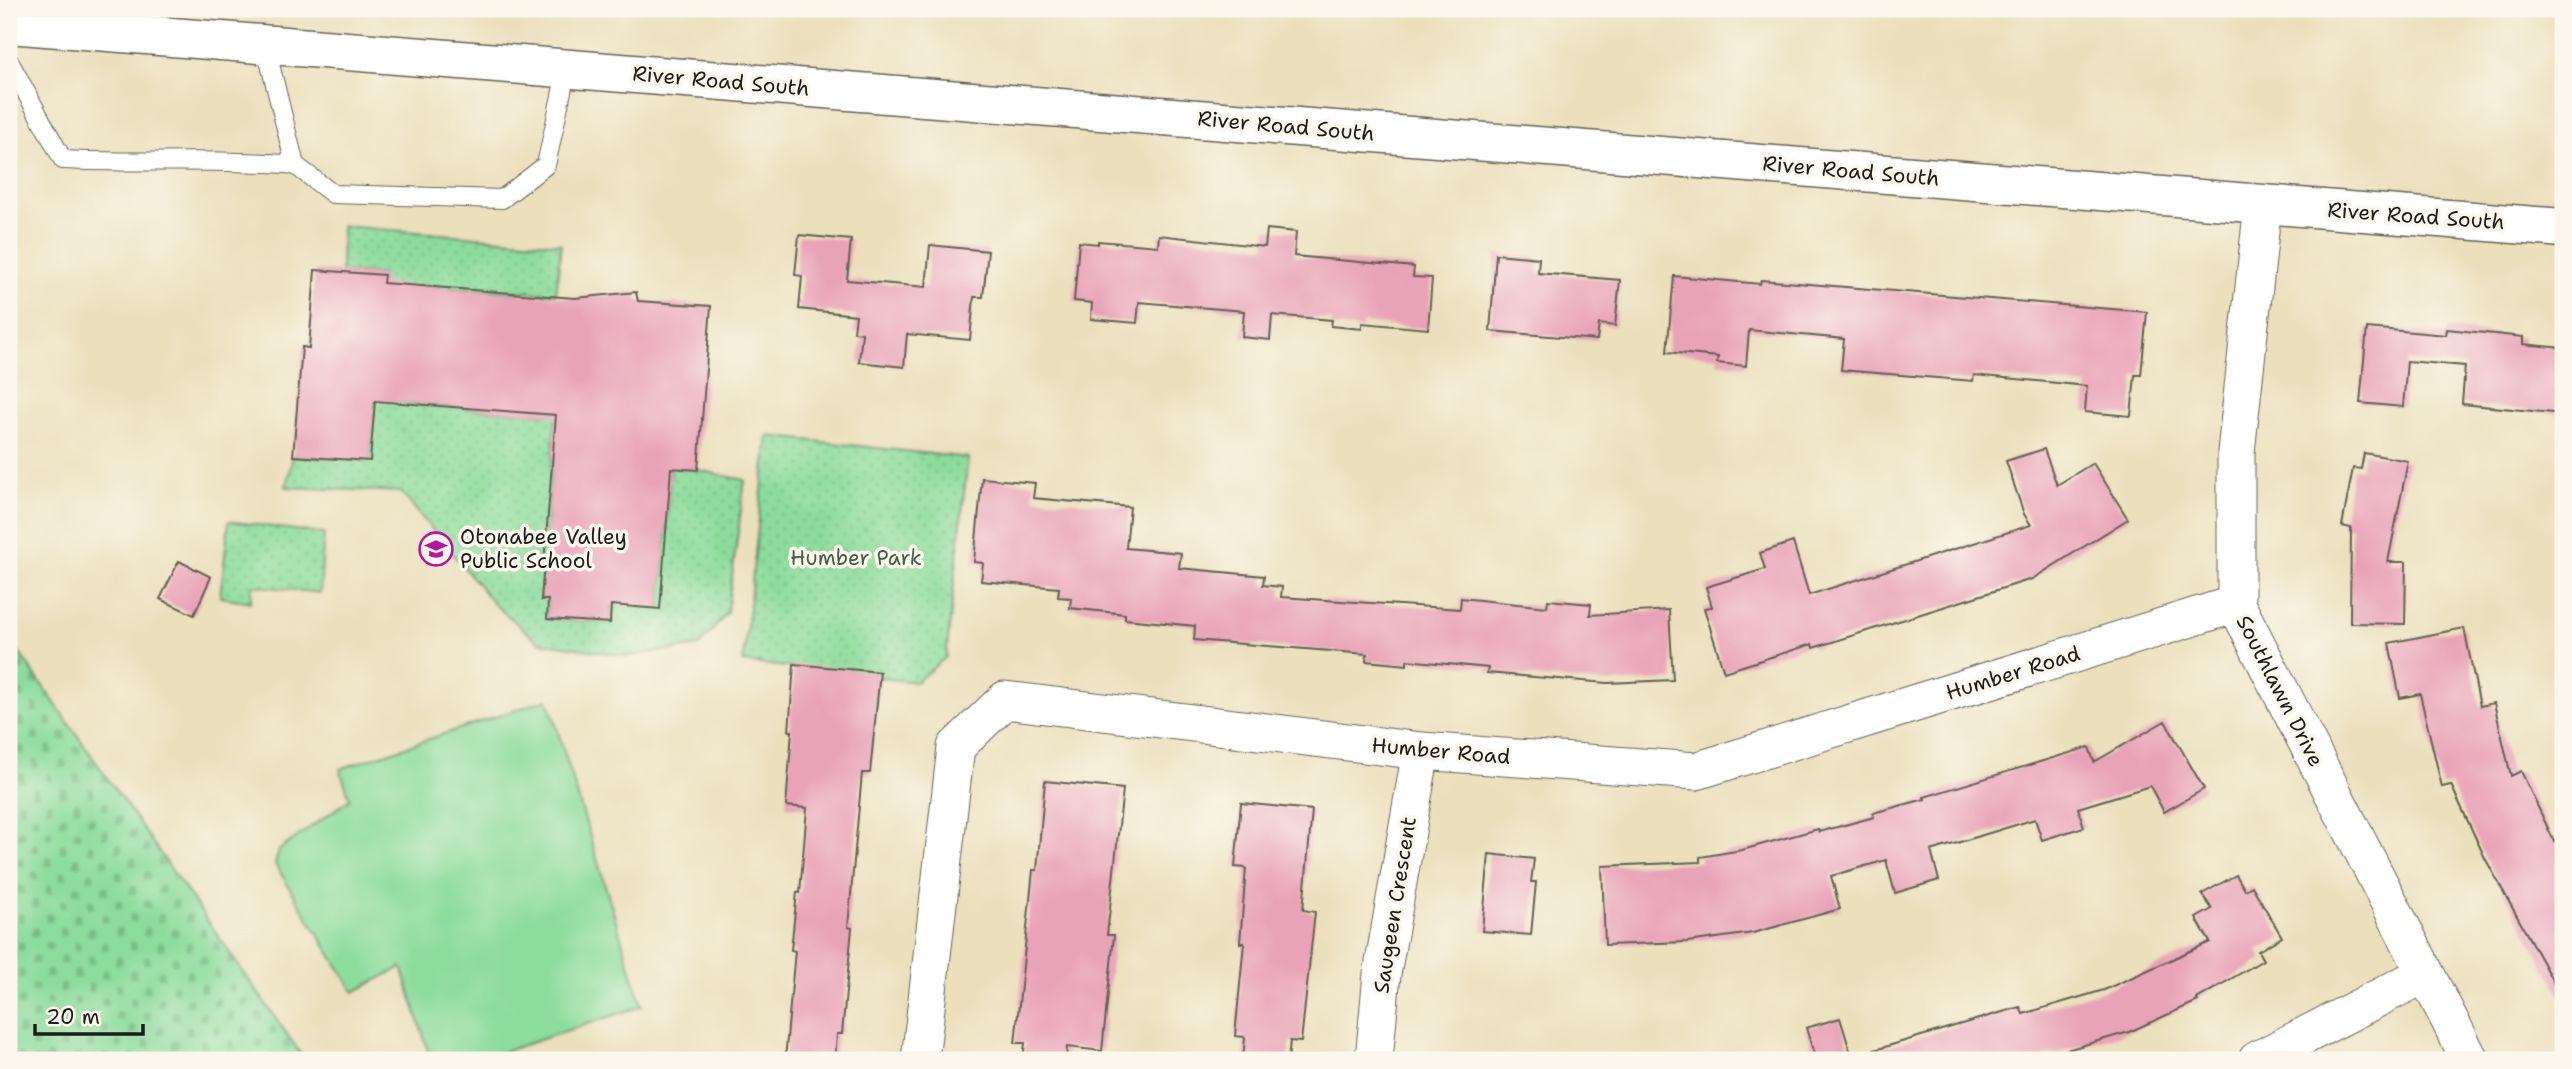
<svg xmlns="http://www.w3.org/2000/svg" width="2572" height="1069" font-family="'Shantell Sans',sans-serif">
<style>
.green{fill:url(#green-dots);stroke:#547c5c;stroke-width:2}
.cemetery{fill:url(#cemetery-stones);stroke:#547c5c;stroke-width:2}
.pitch{fill:#8cdc9c;stroke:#547c5c;stroke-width:2}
.building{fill:#e9a3b8}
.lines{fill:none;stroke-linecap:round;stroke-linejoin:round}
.service-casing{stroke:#646054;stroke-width:20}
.minor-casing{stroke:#646054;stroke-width:39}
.tertiary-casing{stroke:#646054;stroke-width:41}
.service{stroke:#fff;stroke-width:18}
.minor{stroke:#fff;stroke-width:37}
.tertiary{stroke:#fff;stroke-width:38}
.labels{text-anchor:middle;stroke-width:7;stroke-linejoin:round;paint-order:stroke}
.street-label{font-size:21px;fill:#1c1c1c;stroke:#fbf7ec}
.poi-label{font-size:21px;fill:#1c1c1c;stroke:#fbf7ec;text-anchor:start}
.park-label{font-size:21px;fill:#435f49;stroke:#fbf7ec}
</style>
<defs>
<pattern id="green-dots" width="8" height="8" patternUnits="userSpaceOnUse" patternTransform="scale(1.75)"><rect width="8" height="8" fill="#8cdc9c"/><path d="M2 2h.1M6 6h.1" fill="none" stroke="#78bc86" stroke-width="1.8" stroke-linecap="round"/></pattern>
<pattern id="cemetery-stones" width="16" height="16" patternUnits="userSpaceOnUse" patternTransform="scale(1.75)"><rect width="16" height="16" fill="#8cdc9c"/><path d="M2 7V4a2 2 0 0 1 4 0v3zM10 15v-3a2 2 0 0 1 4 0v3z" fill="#78bc86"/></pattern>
</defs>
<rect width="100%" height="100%" fill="#fbf7ec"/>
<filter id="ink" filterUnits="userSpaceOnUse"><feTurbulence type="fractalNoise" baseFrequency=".0143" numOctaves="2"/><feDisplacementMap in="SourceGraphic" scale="14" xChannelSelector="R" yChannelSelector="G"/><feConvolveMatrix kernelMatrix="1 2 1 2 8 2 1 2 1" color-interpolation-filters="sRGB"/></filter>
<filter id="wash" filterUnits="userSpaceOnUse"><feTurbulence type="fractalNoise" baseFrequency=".00686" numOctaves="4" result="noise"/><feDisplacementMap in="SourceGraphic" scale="28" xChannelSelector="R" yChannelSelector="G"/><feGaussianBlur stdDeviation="1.57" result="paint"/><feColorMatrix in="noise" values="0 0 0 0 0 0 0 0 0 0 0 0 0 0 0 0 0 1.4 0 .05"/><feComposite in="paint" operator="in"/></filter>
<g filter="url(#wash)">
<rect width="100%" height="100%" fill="#ebdfbc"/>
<g class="green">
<path d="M 342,226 L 561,244 L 556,294 L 419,286 L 381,303 L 383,275 L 341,272 Z"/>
<path d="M 375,396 L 407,404 L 548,414 L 563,406 L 555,422 L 541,599 L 548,600 L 547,619 L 610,623 L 611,605 L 660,608 L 671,468 L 698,470 L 745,480 L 727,613 L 699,646 L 627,656 L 539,642 L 495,605 L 401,492 L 286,487 L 293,456 L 370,461 Z"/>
<path d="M 768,436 L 968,458 L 946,657 L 916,682 L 743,662 Z"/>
<path d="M 229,521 L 324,534 L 320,593 L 252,585 L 251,602 L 220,597 Z"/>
</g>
<path class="cemetery" d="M 9,638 L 305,1060 L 9,1060 Z"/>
<path class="pitch" d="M 548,699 L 642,1006 L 478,1060 L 431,1060 L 402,967 L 354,992 L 275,864 L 279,850 L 350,799 L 340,769 Z"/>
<g id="blocks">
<g class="building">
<path d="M 1267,229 L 1296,232 L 1294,256 L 1414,267 L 1413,277 L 1432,278 L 1428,329 L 1362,323 L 1362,329 L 1331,326 L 1332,320 L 1272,315 L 1270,340 L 1242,337 L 1244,311 L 1139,302 L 1137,323 L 1091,319 L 1092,303 L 1074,301 L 1079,242 L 1098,244 L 1098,241 L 1158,246 L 1159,235 L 1265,247 Z"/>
<path d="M 799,235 L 851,240 L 847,280 L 926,287 L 930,245 L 988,251 L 983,297 L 974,297 L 970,340 L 907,334 L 904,367 L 859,362 L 862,333 L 854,332 L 856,315 L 799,309 L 802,276 L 795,275 Z"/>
<path d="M 1496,254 L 1539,258 L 1538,273 L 1620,280 L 1615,326 L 1599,324 L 1597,340 L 1490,331 Z"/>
<path d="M 315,270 L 384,275 L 383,283 L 575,298 L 636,292 L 638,301 L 711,306 L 698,470 L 671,468 L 660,609 L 611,605 L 610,623 L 547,619 L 548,600 L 541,600 L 556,415 L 375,401 L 370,461 L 293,456 L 302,347 L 309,348 Z"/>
<path d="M 1674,276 L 1760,284 L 1761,280 L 2147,312 L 2141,375 L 2135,375 L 2131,416 L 2085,412 L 2087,386 L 1974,375 L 1973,381 L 1841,370 L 1844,339 L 1749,330 L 1746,366 L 1717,363 L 1718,357 L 1667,352 Z"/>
<path d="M 2367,328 L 2446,335 L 2447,329 L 2523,337 L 2523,344 L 2563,348 L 2563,414 L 2462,404 L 2465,366 L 2407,361 L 2403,407 L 2360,403 Z"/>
<path d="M 2044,449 L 2057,485 L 2093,463 L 2128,519 L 2032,579 L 1813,648 L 1812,644 L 1724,672 L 1704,608 L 1712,607 L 1706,587 L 1765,569 L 1760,553 L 1793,542 L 1809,595 L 2031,525 L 2024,514 L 2006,461 Z"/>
<path d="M 2364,453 L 2408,461 L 2388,562 L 2406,562 L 2405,624 L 2350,623 L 2351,528 L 2342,526 L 2353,468 L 2361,469 Z"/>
<path d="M 982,478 L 1035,483 L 1033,498 L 1130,507 L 1126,548 L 1181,553 L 1179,568 L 1264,576 L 1263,585 L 1282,587 L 1281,597 L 1460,609 L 1461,598 L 1547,607 L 1548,600 L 1591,604 L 1590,615 L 1669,610 L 1673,680 L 1607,683 L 1487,673 L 1488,668 L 1407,660 L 1407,665 L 1366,661 L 1367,654 L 1194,640 L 1195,626 L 1125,619 L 1125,614 L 1070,608 L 1071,598 L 1058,597 L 1059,588 L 981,581 L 983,563 L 974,562 Z"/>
<path d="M 179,561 L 211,577 L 194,615 L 160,599 Z"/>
<path d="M 2464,628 L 2480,706 L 2494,703 L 2511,776 L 2521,771 L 2554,841 L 2563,836 L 2563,1000 L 2485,858 L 2451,785 L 2442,787 L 2420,694 L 2400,698 L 2389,643 Z"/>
<path d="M 794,664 L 880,672 L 870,773 L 862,773 L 848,927 L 852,928 L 842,1034 L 837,1034 L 835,1060 L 785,1060 L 795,951 L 791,950 L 797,892 L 800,893 L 807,808 L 786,806 L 792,731 L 789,731 Z"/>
<path d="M 2165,721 L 2204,789 L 2164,812 L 2150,786 L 2078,808 L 2084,827 L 2042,840 L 2035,819 L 1931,851 L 1939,880 L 1895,893 L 1886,860 L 1831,876 L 1840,909 L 1753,933 L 1687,942 L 1605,945 L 1602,866 L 1700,862 L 1700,857 L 1742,850 L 1818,829 L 1819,832 L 1874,817 L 1873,813 L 1925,799 L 1924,797 L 2089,747 L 2094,762 Z"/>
<path d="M 1045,781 L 1123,789 L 1107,935 L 1114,935 L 1102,1051 L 1067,1047 L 1066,1060 L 1023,1060 L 1025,1043 L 1015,1043 L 1033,870 L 1037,870 Z"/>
<path d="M 1241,803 L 1312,810 L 1303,910 L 1315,912 L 1311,949 L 1301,1042 L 1290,1041 L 1288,1060 L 1243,1060 L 1245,1037 L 1235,1036 L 1244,943 L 1240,943 L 1246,868 L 1235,867 Z"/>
<path d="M 1489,854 L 1534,859 L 1531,882 L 1536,882 L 1531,935 L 1482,931 Z"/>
<path d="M 2236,875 L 2245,890 L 2252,886 L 2282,937 L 2258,951 L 2263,960 L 2197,999 L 2198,1001 L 2129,1032 L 2032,1060 L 1869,1060 L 1868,1052 L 1958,1025 L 2020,1007 L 2023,1014 L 2104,990 L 2210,942 L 2196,918 L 2212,909 L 2202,894 Z"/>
<path d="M 1840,1018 L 1853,1060 L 1816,1060 L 1806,1028 Z"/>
</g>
</g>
</g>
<g filter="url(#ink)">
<use href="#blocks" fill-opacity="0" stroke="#646054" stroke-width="2"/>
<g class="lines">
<defs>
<g id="service">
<path d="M 265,44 L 295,165 L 333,194 L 502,199 L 546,165 L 567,68"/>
<path d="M 9,61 L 63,160 C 141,164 218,158 295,165"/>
</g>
<g id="minor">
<path d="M 2263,204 L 2236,452 L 2236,604 L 2470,1060"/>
<path d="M 920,1060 L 956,747 L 1005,700 L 1421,751 L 1696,771 L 2236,604"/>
<path d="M 1374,1060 L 1382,974 L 1421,751"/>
<path d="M 2257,1060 L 2425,974"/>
</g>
<path id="tertiary" d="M 9,24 L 2563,228"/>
</defs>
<use href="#service" class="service-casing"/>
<use href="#minor" class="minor-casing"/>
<use href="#tertiary" class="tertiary-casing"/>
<use href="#service" class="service"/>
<use href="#minor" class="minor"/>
<use href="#tertiary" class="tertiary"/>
</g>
</g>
<defs>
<symbol id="school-ring" viewBox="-11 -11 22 22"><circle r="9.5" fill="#fbf7ec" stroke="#b5179e" stroke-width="1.5"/><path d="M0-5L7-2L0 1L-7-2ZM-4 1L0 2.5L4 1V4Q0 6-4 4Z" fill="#b5179e"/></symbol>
</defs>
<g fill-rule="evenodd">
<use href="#school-ring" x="417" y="530" width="38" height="38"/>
</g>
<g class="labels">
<g class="street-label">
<text transform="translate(721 81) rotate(5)" y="7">River Road South</text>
<text transform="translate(1286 126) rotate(5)" y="7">River Road South</text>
<text transform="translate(1851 171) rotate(5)" y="7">River Road South</text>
<text transform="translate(2416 216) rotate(4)" y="7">River Road South</text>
<text transform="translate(2013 673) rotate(-17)" y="7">Humber Road</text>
<text transform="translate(2280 691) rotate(63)" y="7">Southlawn Drive</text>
<text transform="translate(1441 751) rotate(5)" y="7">Humber Road</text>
<text transform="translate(1395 905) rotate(-81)" y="7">Saugeen Crescent</text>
</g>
<g class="poi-label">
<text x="460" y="544">Otonabee Valley<tspan x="460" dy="24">Public School</tspan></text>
</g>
<g class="park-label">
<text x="856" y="565">Humber Park</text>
</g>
</g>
<rect width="2572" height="1069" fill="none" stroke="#fbf7ec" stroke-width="35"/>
<path d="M35 1024v10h108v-10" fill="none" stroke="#1c1c1c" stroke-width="3.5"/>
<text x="46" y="1024" font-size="21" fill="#1c1c1c" stroke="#fbf7ec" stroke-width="5" paint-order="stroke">20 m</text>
</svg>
